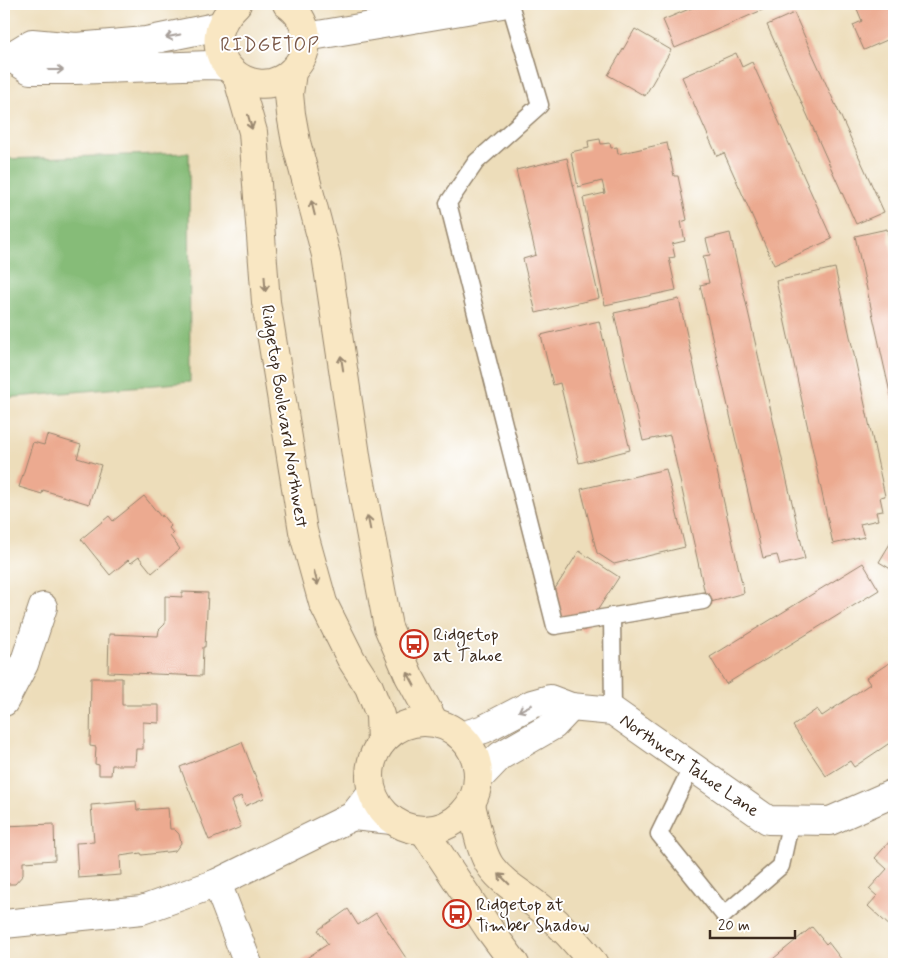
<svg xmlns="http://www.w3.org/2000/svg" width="898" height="968" font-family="Mynerve,sans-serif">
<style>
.forest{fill:#86bc78;stroke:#60734b}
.building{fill:#ecaa90}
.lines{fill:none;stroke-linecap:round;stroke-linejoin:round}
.lane-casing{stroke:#94846c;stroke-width:19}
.street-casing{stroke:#94846c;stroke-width:30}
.secondary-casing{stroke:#94846c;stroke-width:30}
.lane{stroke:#fff;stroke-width:16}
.street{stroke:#fff;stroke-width:28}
.secondary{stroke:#f9e7c3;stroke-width:28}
.oneway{stroke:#a79f9a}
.oneway2{stroke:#9a8870}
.labels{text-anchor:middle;stroke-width:4;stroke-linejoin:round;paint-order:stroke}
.street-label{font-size:18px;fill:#3b2a1e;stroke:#fff}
.poi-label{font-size:18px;fill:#3b2a1e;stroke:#fff;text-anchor:start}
.neighbourhood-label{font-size:19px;letter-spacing:1px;fill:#795746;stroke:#fff}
</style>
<rect width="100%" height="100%" fill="#fff"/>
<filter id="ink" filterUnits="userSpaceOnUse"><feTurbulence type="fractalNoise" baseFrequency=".02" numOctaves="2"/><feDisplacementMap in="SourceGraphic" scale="10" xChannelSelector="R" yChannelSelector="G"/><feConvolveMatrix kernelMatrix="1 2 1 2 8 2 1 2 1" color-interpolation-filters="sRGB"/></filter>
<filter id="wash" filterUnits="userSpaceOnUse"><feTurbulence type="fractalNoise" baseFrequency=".0096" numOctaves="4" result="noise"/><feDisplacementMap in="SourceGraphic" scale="20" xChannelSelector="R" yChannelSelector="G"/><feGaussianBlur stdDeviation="1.12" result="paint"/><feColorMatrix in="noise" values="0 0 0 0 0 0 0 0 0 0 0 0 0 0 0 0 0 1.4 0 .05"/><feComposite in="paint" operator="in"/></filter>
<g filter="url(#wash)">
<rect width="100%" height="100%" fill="#edddba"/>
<path class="forest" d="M 189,153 L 190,382 L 4,398 L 4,159 Z"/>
<g id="blocks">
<g class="building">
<path d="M 701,4 L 776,4 L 675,48 L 663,20 Z"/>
<path d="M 855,4 L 894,4 L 894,37 L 864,50 L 853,25 L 862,21 Z"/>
<path d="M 794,13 L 884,212 L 856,224 L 767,25 Z"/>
<path d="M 635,29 L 671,50 L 645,96 L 608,75 Z"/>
<path d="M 736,53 L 742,67 L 752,62 L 832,239 L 774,265 L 724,153 L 717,156 L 682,77 Z"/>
<path d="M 600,139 L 601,144 L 610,143 L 611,148 L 617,147 L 618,154 L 667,143 L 674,176 L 678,176 L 687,220 L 681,222 L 685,241 L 672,244 L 675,257 L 669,258 L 676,290 L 605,305 L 583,198 L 605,193 L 602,181 L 578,187 L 571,152 L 589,148 L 588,141 Z"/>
<path d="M 567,158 L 599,298 L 536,313 L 523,259 L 536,255 L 516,170 Z"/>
<path d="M 887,229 L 894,261 L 893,406 L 855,236 Z"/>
<path d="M 730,233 L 805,559 L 780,565 L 777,555 L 763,558 L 700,285 L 709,283 L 703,256 L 710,255 L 706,239 Z"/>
<path d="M 835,268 L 885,496 L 880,497 L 883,511 L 876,512 L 878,520 L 860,524 L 864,537 L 833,544 L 776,281 Z"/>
<path d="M 679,299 L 744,593 L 707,603 L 670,435 L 643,441 L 614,313 Z"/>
<path d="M 599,321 L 630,450 L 579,463 L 560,383 L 553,385 L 541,335 Z"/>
<path d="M 47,435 L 81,445 L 77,458 L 101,465 L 89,504 L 43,490 L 42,494 L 19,487 L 33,442 L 44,445 Z"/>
<path d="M 666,469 L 685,547 L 614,564 L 597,553 L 581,489 Z"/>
<path d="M 144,496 L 161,517 L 162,515 L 171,526 L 169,528 L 173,533 L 170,536 L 180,549 L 152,573 L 139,557 L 131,563 L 128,560 L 110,575 L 81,539 L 109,516 L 113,521 Z"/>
<path d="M 894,537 L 894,571 L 879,562 Z"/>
<path d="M 579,551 L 619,577 L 584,631 L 544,606 Z"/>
<path d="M 863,563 L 879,590 L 726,684 L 710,657 Z"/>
<path d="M 182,592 L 208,593 L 205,647 L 203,647 L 202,676 L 108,672 L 109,634 L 158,636 L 159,630 L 165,624 L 165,596 L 182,597 Z"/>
<path d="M 889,663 L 894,670 L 894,740 L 854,767 L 850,761 L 826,776 L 793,726 L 817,709 L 822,716 L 870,684 L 866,678 Z"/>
<path d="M 91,678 L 122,678 L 122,705 L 159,705 L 159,723 L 143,722 L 143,749 L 136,749 L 135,765 L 112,765 L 111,775 L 99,775 L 99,765 L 95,764 L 96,747 L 90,746 Z"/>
<path d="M 242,742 L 264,798 L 245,806 L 241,796 L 231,801 L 241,827 L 209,840 L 180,767 Z"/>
<path d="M 136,801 L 137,810 L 168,808 L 170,829 L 174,829 L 179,834 L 181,843 L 175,851 L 142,855 L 141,853 L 120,856 L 121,875 L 78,878 L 76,843 L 94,842 L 91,805 Z"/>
<path d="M 54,824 L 55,860 L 23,862 L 23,875 L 15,884 L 4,884 L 4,826 Z"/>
<path d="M 891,840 L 894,843 L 894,930 L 868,906 L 877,896 L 869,889 L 887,869 L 875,858 Z"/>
<path d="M 348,909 L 358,925 L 376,913 L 410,964 L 304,964 L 302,961 L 328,944 L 318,930 Z"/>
<path d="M 812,927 L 826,944 L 828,942 L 845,964 L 746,964 L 749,961 L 768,963 Z"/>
</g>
</g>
</g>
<g filter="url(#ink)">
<use href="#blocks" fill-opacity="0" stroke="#94846c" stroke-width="1"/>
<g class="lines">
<defs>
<g id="lane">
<path d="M 510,4 L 540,105 L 476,162 L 448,203 L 555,626 L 703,601"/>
<path d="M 612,616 L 613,711"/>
<path d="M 692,766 L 659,834 L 724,915 L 781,866 L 791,820"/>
</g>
<g id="street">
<path d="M 306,37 L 502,4"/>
<path d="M 4,53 L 30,70 L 74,70 L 210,65 L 226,66"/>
<path d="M 11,56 L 32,43 L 76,47 L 146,41 L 220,26"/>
<path d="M 4,702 L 24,664 L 43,607"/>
<path d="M 461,736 L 484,729 L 532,704 L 550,699 L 571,707 L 613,711 L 768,820 L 830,821 L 894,793"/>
<path d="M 479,778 L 500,756 L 554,725 L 571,707"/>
<path d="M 353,816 L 392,820"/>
<path d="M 217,883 L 248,964"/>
<path d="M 4,924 L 142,910 L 217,883 L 353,816 L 372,792"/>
</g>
<g id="secondary">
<path d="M 237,4 C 185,52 255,111 293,70 C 301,62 305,54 306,43 C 307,27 300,13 287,4"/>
<path d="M 292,72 L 289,94 L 291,114 L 296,142 L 326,255 L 357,462 L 388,627 L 409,676 L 434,722"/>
<path d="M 237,76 L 253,132 L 266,302 L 303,531 L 323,603 L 351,659 L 369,687 L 380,715 L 381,743"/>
<circle cx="424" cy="776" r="54"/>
<path d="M 471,805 C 476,823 480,852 491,867 C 505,886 527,896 544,911 C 563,927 579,945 594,964"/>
<path d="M 424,831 L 489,929 L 515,964"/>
</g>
</defs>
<use href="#lane" class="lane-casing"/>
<use href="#street" class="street-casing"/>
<use href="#secondary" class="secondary-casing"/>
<use href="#lane" class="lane"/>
<use href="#street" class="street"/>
<use href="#secondary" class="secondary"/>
</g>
<defs><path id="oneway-shaft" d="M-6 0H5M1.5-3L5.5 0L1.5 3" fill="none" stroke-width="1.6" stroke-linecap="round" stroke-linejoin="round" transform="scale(1.25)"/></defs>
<g class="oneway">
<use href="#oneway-shaft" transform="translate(173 36) rotate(168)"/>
<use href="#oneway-shaft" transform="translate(56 70)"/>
<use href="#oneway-shaft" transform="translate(525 708) rotate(153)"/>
</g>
<g class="oneway2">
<use href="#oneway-shaft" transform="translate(250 122) rotate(74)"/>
<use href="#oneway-shaft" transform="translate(313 208) rotate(-104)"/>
<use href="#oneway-shaft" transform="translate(265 284) rotate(86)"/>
<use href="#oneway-shaft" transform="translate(342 363) rotate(-99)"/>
<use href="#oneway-shaft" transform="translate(369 523) rotate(-101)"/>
<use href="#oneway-shaft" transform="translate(316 578) rotate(75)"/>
<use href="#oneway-shaft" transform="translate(411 679) rotate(-118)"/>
<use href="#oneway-shaft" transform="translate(504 879) rotate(-135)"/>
</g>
</g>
<defs>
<symbol id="bus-ring" viewBox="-11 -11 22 22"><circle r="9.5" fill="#fff" stroke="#c8321e" stroke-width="1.5"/><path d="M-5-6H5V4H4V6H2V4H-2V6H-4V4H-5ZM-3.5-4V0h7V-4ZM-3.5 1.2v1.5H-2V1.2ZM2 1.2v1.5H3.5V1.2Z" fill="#c8321e"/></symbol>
</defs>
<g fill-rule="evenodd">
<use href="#bus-ring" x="398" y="628" width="32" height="32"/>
<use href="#bus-ring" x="441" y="898" width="32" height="32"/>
</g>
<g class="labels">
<g class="street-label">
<text transform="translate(285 416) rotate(81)" y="6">Ridgetop Boulevard Northwest</text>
<text transform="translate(690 765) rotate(35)" y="6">Northwest Tahoe Lane</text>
</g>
<g class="poi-label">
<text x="433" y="640">Ridgetop<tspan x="433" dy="21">at Tahoe</tspan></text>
<text x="476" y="910">Ridgetop at<tspan x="476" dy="21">Timber Shadow</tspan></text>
</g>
<g class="neighbourhood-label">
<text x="270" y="51">RIDGETOP</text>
</g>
</g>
<rect width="898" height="968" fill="none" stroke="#fff" stroke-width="20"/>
<path d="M710 930v8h85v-8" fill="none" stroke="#3b2a1e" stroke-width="2.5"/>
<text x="718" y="930" font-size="15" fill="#3b2a1e" stroke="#ffffff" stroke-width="4" paint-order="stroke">20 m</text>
</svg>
